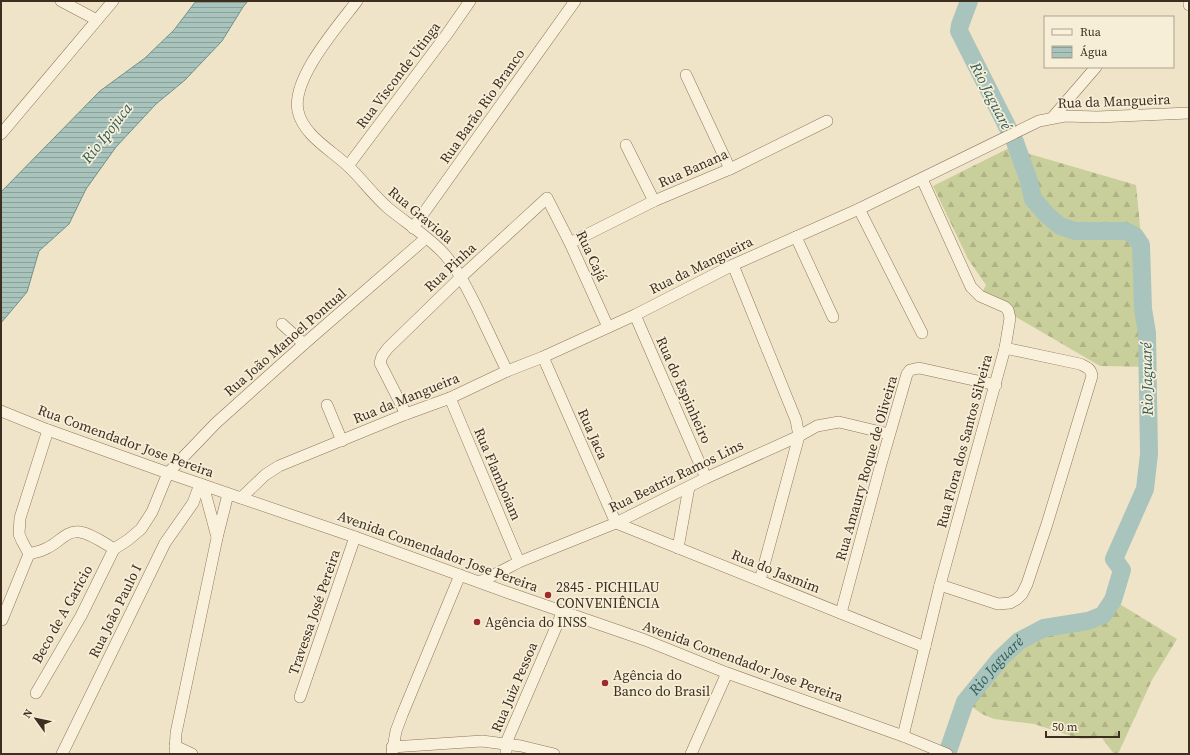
<svg xmlns="http://www.w3.org/2000/svg" width="1190" height="755" font-family="'Source Serif 4',serif">
<style>
.forest{fill:url(#forest-firs)}
.water{fill:url(#water-rules);stroke:#6f938a}
.lines{fill:none;stroke-linecap:round;stroke-linejoin:round}
.river{stroke:#a9c4bc;stroke-width:18}
.minor-casing{stroke:#8d765c;stroke-width:12}
.minor{stroke:#faf1dc;stroke-width:11}
.poi-dot{fill:#9e2a2b;stroke:#f7eed8;stroke-width:1.5}
.labels{text-anchor:middle;stroke-width:3.5;stroke-linejoin:round;paint-order:stroke}
.street-label{font-size:14px;fill:#3d2e20;stroke:#f7eed8}
.poi-label{font-size:14px;fill:#3d2e20;stroke:#f7eed8;text-anchor:start}
.water-label{font-size:15px;font-style:italic;fill:#2f5d5a;stroke:#f7eed8}
</style>
<defs>
<pattern id="forest-firs" width="22" height="20" patternUnits="userSpaceOnUse"><rect width="22" height="20" fill="#c9cf9b"/><path d="M5 1l3.5 6h-7zM16 11l3.5 6h-7z" fill="#aeb285"/></pattern>
<pattern id="water-rules" width="6" height="5" patternUnits="userSpaceOnUse"><rect width="6" height="5" fill="#a9c4bc"/><path d="M0 2.5h6" fill="none" stroke="#8ba098"/></pattern>
</defs>
<rect width="100%" height="100%" fill="#f0e4c8"/>
<g class="forest">
<path d="M 1009,148 L 1136,185 L 1154,367 L 1100,366 L 980,296 L 986,285 L 968,259 L 933,186 Z"/>
<path d="M 1113,600 L 1177,639 L 1152,680 L 1118,754 L 1114,754 L 1102,738 L 1081,739 L 1034,724 L 994,719 L 982,714 L 965,702 L 1000,659 L 1019,641 L 1044,628 L 1088,621 L 1103,615 Z"/>
</g>
<path class="water" d="M 196,1 L 248,1 L 243,7 L 222,41 L 185,80 L 156,104 L 116,147 L 86,189 L 69,224 L 39,251 L 27,292 L 1,323 L 1,192 L 100,91 L 145,58 L 174,30 Z"/>
<g class="lines">
<path class="river" id="s1" d="M 947,754 L 965,702 L 1000,659 L 1019,641 L 1044,628 L 1088,621 L 1103,615 L 1113,600 L 1122,570 L 1114,559 L 1145,489 L 1149,454 L 1147,333 L 1143,309 L 1141,245 L 1135,236 L 1126,231 L 1075,231 L 1060,226 L 1047,215 L 1033,199 L 1029,181 L 1015,142 L 959,31 L 960,25 L 969,1"/>
<defs>
<g id="minor">
<path d="M 61,1 L 97,20"/>
<path d="M 357,1 C 338,26 291,79 298,111 C 303,135 331,150 348,166 C 362,179 373,195 388,208 C 406,223 431,238 446,256 C 459,272 468,290 477,308 C 487,329 497,350 507,371"/>
<path d="M 1189,1 L 1189,5"/>
<path d="M 686,75 L 730,169"/>
<path d="M 1052,118 L 1096,67"/>
<path d="M 1,134 L 113,1"/>
<path d="M 626,145 L 654,201"/>
<path d="M 348,166 L 447,34 L 470,1"/>
<path d="M 859,209 L 922,333"/>
<path d="M 413,228 L 575,1"/>
<path d="M 796,237 L 833,317"/>
<path d="M 570,243 L 654,201 L 730,169 L 827,121"/>
<path d="M 733,265 L 796,420 L 799,436 L 760,580"/>
<path d="M 635,315 L 706,478"/>
<path d="M 282,324 L 304,344"/>
<path d="M 543,357 L 616,523 L 925,647"/>
<path d="M 450,398 L 519,562"/>
<path d="M 327,405 L 342,441"/>
<path d="M 1,411 L 48,430 L 168,473 L 355,537 L 512,594 L 645,640 L 727,673 L 903,736 L 947,754"/>
<path d="M 406,414 L 380,363 L 382,356 L 388,348 L 461,277 L 547,198 L 570,243 L 608,327"/>
<path d="M 203,485 L 217,537"/>
<path d="M 241,498 L 265,475 L 279,466 L 406,414 L 450,398 L 507,371 L 543,357 L 635,315 L 733,265 L 859,209 L 1039,121 L 1065,116 L 1097,117 L 1189,113"/>
<path d="M 678,548 L 689,487"/>
<path d="M 114,549 L 128,540 L 141,529 L 152,512 L 168,473 L 216,423 L 304,344 L 426,238"/>
<path d="M 29,554 C 36,552 42,551 47,548 C 59,543 66,530 80,532 C 92,534 104,543 114,549"/>
<path d="M 480,582 L 519,562 L 616,523 L 706,478 L 799,436 L 817,426 L 839,422 L 889,434"/>
<path d="M 940,585 L 998,604 L 1010,603 L 1017,599 L 1022,594 L 1027,584 L 1047,524 L 1092,376 C 1091,368 1086,367 1080,364 L 1005,348"/>
<path d="M 841,613 L 881,464 L 907,374 L 910,370 L 919,368 L 996,385"/>
<path d="M 2,620 L 29,554 L 22,541 L 19,534 L 20,518 L 48,430"/>
<path d="M 36,693 L 81,616 L 114,549"/>
<path d="M 300,697 L 355,537"/>
<path d="M 903,736 L 940,585 L 1005,348 L 1010,318 L 1008,310 L 1005,307 L 980,296 L 971,287 L 922,179"/>
<path d="M 175,746 L 192,754"/>
<path d="M 392,747 L 482,741 L 521,746 L 554,754"/>
<path d="M 62,754 L 165,543 L 193,503 L 200,484"/>
<path d="M 175,754 L 176,733 L 180,714 L 217,538 L 228,494"/>
<path d="M 392,754 L 396,731 L 402,715 L 460,575"/>
<path d="M 506,754 L 506,743 L 563,611"/>
<path d="M 691,754 L 727,673"/>
</g>
</defs>
<use href="#minor" class="minor-casing"/>
<use href="#minor" class="minor"/>
</g>
<g class="poi-dot">
<circle cx="548" cy="595" r="4"/>
<circle cx="477" cy="622" r="4"/>
<circle cx="605" cy="683" r="4"/>
</g>
<g class="labels">
<g class="street-label">
<text transform="translate(398 75) rotate(-53)" y="5">Rua Visconde Utinga</text>
<text transform="translate(1114 101) rotate(-2)" y="5">Rua da Mangueira</text>
<text transform="translate(482 106) rotate(-55)" y="5">Rua Barão Rio Branco</text>
<text transform="translate(693 168) rotate(-24)" y="5">Rua Banana</text>
<text transform="translate(421 215) rotate(40)" y="5">Rua Graviola</text>
<text transform="translate(592 256) rotate(65)" y="5">Rua Cajá</text>
<text transform="translate(701 265) rotate(-26)" y="5">Rua da Mangueira</text>
<text transform="translate(450 267) rotate(-43)" y="5">Rua Pinha</text>
<text transform="translate(285 342) rotate(-41)" y="5">Rua João Manoel Pontual</text>
<text transform="translate(684 390) rotate(66)" y="5">Rua do Espinheiro</text>
<text transform="translate(406 398) rotate(-22)" y="5">Rua da Mangueira</text>
<text transform="translate(593 434) rotate(66)" y="5">Rua Jaca</text>
<text transform="translate(126 441) rotate(20)" y="5">Rua Comendador Jose Pereira</text>
<text transform="translate(964 441) rotate(-75)" y="5">Rua Flora dos Santos Silveira</text>
<text transform="translate(866 468) rotate(-74)" y="5">Rua Amaury Roque de Oliveira</text>
<text transform="translate(498 474) rotate(67)" y="5">Rua Flamboiam</text>
<text transform="translate(676 476) rotate(-26)" y="5">Rua Beatriz Ramos Lins</text>
<text transform="translate(438 551) rotate(20)" y="5">Avenida Comendador Jose Pereira</text>
<text transform="translate(776 571) rotate(22)" y="5">Rua do Jasmim</text>
<text transform="translate(115 611) rotate(-64)" y="5">Rua João Paulo I</text>
<text transform="translate(314 612) rotate(-71)" y="5">Travessa José Pereira</text>
<text transform="translate(62 614) rotate(-61)" y="5">Beco de A Caricio</text>
<text transform="translate(743 661) rotate(20)" y="5">Avenida Comendador Jose Pereira</text>
<text transform="translate(514 687) rotate(-67)" y="5">Rua Juiz Pessoa</text>
</g>
<g class="poi-label">
<text x="556" y="592">2845 - PICHILAU<tspan x="556" dy="16">CONVENIÊNCIA</tspan></text>
<text x="485" y="627">Agência do INSS</text>
<text x="613" y="680">Agência do<tspan x="613" dy="16">Banco do Brasil</tspan></text>
</g>
<g class="water-label">
<text transform="translate(991 96) rotate(63)" y="5">Rio Jaguaré</text>
<text transform="translate(107 133) rotate(-52)" y="5">Rio Ipojuca</text>
<text transform="translate(1147 379) rotate(-91)" y="5">Rio Jaguaré</text>
<text dy="5" stroke="none"><textPath href="#s1" startOffset="103">Rio Jaguaré</textPath></text>
</g>
</g>
<rect width="1190" height="755" fill="none" stroke="#3d2e20" stroke-width="4"/>
<rect x="1044" y="16" width="130" height="52" fill="#f7eed8" stroke="#ada18e"/>
<rect x="1052" y="29" width="20" height="6" fill="#faf1dc" stroke="#ada18e"/>
<text x="1080" y="36" font-size="12" fill="#3d2e20">Rua</text>
<rect x="1052" y="46" width="20" height="12" fill="url(#water-rules)" stroke="#ada18e"/>
<text x="1080" y="56" font-size="12" fill="#3d2e20">Água</text>
<g transform="translate(36 719) rotate(303)" stroke="#f7eed8" stroke-width="3" paint-order="stroke">
<path d="M0-3L7 15L0 10L-7 15Z" fill="#3d2e20"/>
<text y="-6" font-size="11" font-weight="bold" text-anchor="middle" fill="#3d2e20">N</text>
</g>
<path d="M1046 731v6h73v-6" fill="none" stroke="#3d2e20" stroke-width="2"/>
<text x="1052" y="731" font-size="12" fill="#3d2e20" stroke="#f7eed8" stroke-width="3" paint-order="stroke">50 m</text>
</svg>
